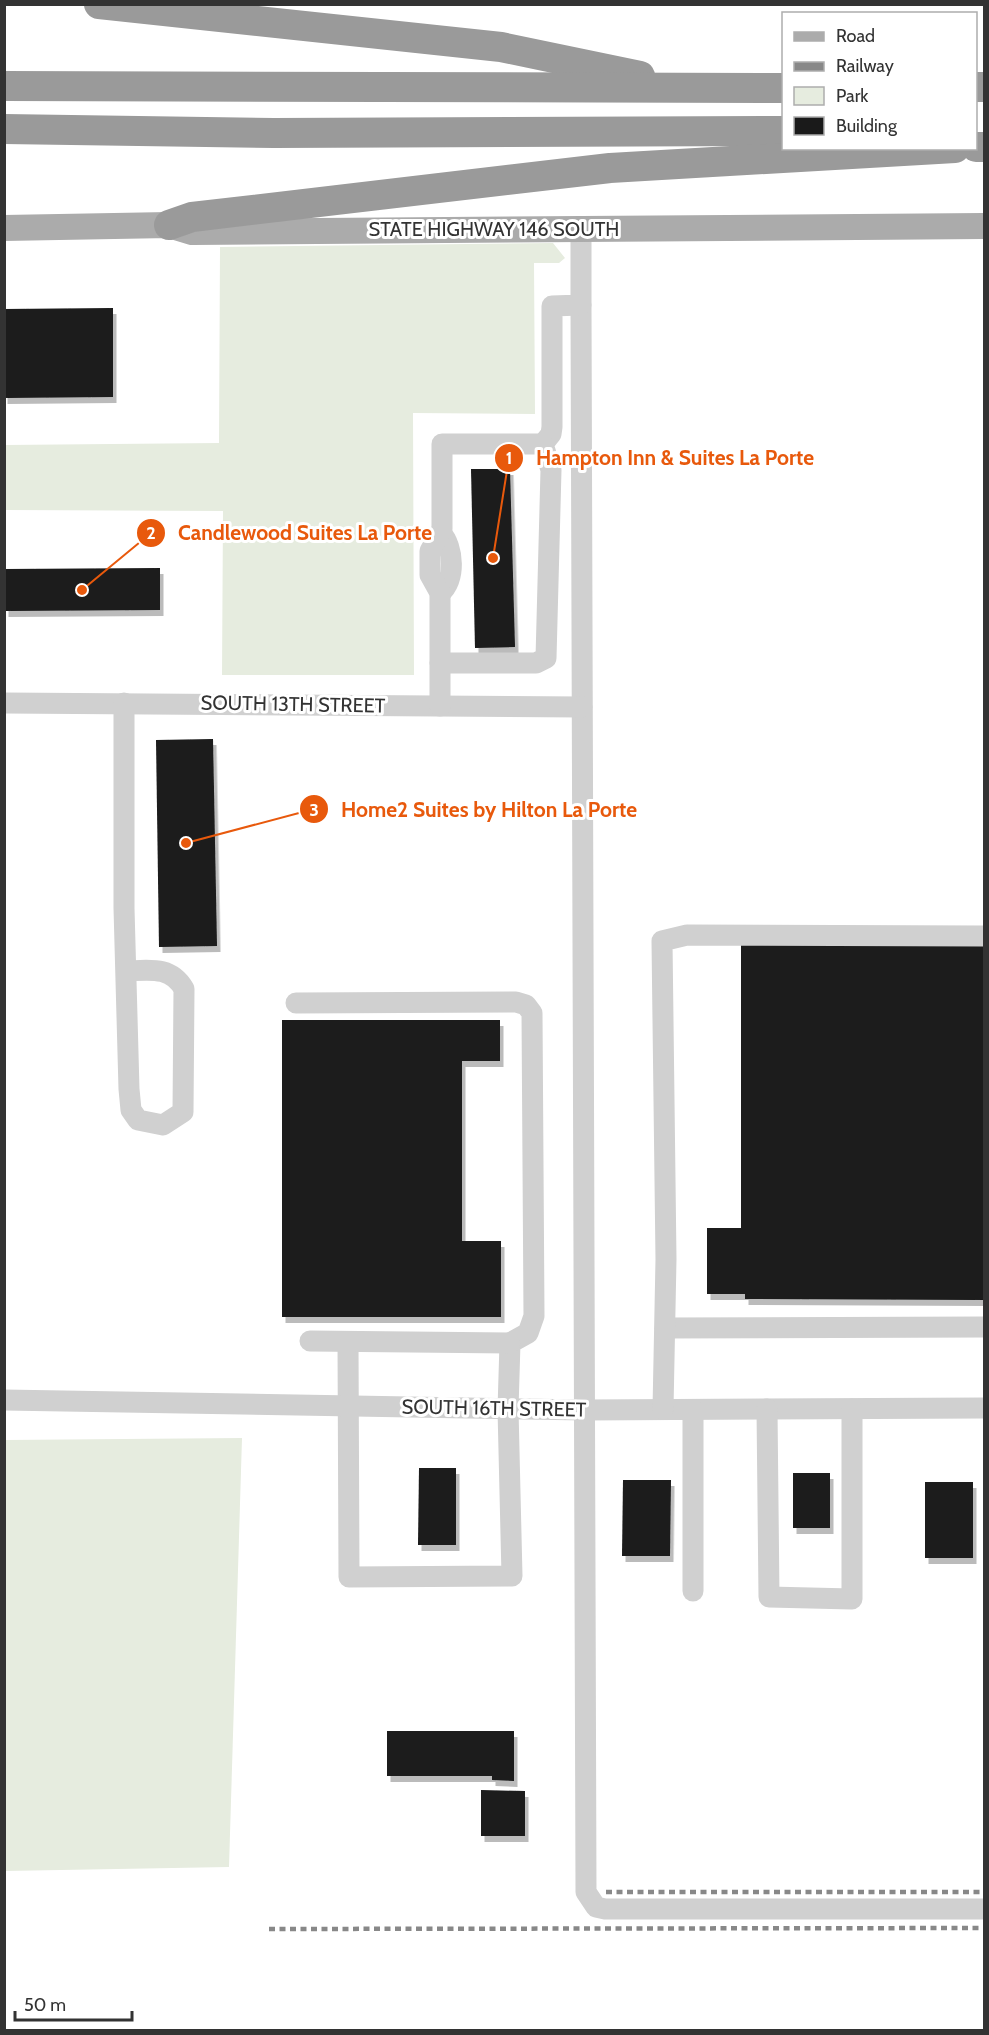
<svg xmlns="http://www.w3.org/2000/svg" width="989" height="2035" font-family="Cabin,sans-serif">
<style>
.green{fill:#e6ecdf}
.building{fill:#1a1a1a;filter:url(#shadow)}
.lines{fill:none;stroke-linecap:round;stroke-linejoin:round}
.minor{stroke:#d0d0d0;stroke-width:21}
.major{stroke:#ababab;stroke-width:26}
.highway{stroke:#9a9a9a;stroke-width:30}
.rail{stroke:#888;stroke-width:4.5;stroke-dasharray:6 4.5;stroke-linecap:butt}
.labels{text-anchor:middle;stroke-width:6;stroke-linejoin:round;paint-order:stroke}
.street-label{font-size:20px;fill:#333;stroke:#fff}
.leader{fill:none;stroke:#e8590c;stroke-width:2}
.callout-dot{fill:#e8590c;stroke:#fff;stroke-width:2}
.mark-label{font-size:18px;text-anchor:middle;font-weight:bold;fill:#fff}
.callout-label{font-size:21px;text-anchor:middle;font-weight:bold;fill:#e8590c;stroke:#fff;stroke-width:6;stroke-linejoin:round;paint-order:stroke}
</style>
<defs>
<filter id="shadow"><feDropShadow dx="3.5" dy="6" stdDeviation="0" flood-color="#0004"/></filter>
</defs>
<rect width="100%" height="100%" fill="#fff"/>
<g class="green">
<path d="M 553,243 L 565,258 L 559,263 L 534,263 L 535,414 L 413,413 L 414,675 L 222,675 L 223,511 L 5,510 L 5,445 L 219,443 L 220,247 Z"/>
<path d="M 242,1438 L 229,1867 L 5,1871 L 5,1440 Z"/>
</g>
<g class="building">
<path d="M 113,308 L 113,397 L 4,398 L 4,309 Z"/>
<path d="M 471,469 L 510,469 L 515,647 L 475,648 Z"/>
<path d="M 160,568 L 160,610 L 5,611 L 5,569 Z"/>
<path d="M 213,739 L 217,946 L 159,947 L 156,740 Z"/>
<path d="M 984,942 L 984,1300 L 745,1299 L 745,1294 L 707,1294 L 707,1228 L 741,1228 L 741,944 Z"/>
<path d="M 282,1020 L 500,1020 L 500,1061 L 462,1061 L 462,1241 L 501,1241 L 501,1317 L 282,1317 Z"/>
<path d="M 419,1468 L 456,1468 L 456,1545 L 418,1545 Z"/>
<rect x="793" y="1473" width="37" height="55"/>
<path d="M 623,1480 L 671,1480 L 670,1556 L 622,1556 Z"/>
<rect x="925" y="1482" width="48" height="76"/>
<path d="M 387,1731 L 514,1731 L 514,1781 L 492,1780 L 492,1776 L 387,1776 Z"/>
<path d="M 481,1790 L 525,1791 L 525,1836 L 481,1836 Z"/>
</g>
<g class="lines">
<g class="minor">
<path d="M 581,305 L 586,1892 L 596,1907 L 605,1909 L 984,1909"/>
<path d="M 440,593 C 456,581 454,547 441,533"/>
<path d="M 440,663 L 536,663 L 546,658 L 551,470 L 543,444 L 551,434 L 552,427 L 552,306 L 581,305 L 581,228"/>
<path d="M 4,703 L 582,707"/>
<path d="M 124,703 L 124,908 L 129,1089 L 131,1110 L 138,1120 L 163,1125 L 183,1112 L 184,989 C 171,966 150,970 127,971"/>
<path d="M 440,706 L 440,593 L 430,575 L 430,551 L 442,529 L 442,444 L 543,444"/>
<path d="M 296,1003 L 516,1002 L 526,1005 L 532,1013 L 534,1316 L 528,1333 L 510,1343 L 508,1409 L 512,1576 L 349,1577 L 348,1342"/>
<path d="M 665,1328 L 984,1327"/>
<path d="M 310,1341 L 510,1343"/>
<path d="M 4,1400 L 585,1410 L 984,1408"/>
<path d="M 663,1409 L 666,1259 L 662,941 L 687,935 L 984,936"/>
<path d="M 767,1409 L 769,1597 L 852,1599 L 852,1409"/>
<path d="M 693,1591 L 693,1410"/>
</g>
<path class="major" d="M 4,228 L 169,225 L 192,232 L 984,226"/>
<g class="highway">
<path d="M 99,4 L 501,47 L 640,76"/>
<path d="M 4,86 L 784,88"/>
<path d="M 976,87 L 984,87"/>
<path d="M 4,129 L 274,133 L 784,131"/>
<path d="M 976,147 L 984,147"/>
<path d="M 169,225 L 192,217 L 610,168 L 955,148"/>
</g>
<g class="rail">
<path d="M 606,1892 L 984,1892"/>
<path d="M 269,1929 L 984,1928"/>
</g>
</g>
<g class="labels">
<g class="street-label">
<text x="494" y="236">STATE HIGHWAY 146 SOUTH</text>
<text transform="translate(293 704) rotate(1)" y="7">SOUTH 13TH STREET</text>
<text transform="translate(494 1408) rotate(1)" y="7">SOUTH 16TH STREET</text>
</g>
</g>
<path class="leader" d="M493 558L509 458M82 590L151 533M186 843L314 809"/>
<g class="callout-dot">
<circle cx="493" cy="558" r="6"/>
<circle cx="82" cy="590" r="6"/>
<circle cx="186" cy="843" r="6"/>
<circle cx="509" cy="458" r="15"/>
<circle cx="151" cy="533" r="15"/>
<circle cx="314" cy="809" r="15"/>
</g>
<g class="mark-label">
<text x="509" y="464">1</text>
<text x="151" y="539">2</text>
<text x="314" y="816">3</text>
</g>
<g class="callout-label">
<text x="675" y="465">Hampton Inn &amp; Suites La Porte</text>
<text x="305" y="540">Candlewood Suites La Porte</text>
<text x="489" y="817">Home2 Suites by Hilton La Porte</text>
</g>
<rect width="989" height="2035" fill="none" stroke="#333333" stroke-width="12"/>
<rect x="782" y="12" width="195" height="138" fill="#ffffff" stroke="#adadad" stroke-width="1.5"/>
<rect x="794" y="32" width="30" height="9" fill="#ababab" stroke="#adadad" stroke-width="1.5"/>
<text x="836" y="42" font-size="18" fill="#333333">Road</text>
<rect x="794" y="62" width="30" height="9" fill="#888888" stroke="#adadad" stroke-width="1.5"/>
<text x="836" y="72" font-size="18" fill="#333333">Railway</text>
<rect x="794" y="87" width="30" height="18" fill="#e6ecdf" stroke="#adadad" stroke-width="1.5"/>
<text x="836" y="102" font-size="18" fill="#333333">Park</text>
<rect x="794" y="117" width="30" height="18" fill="#1a1a1a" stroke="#adadad" stroke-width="1.5"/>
<text x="836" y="132" font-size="18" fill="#333333">Building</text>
<path d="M15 2011v9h117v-9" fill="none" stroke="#333333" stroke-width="3"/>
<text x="24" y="2011" font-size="18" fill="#333333" stroke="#ffffff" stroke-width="4.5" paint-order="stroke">50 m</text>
</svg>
